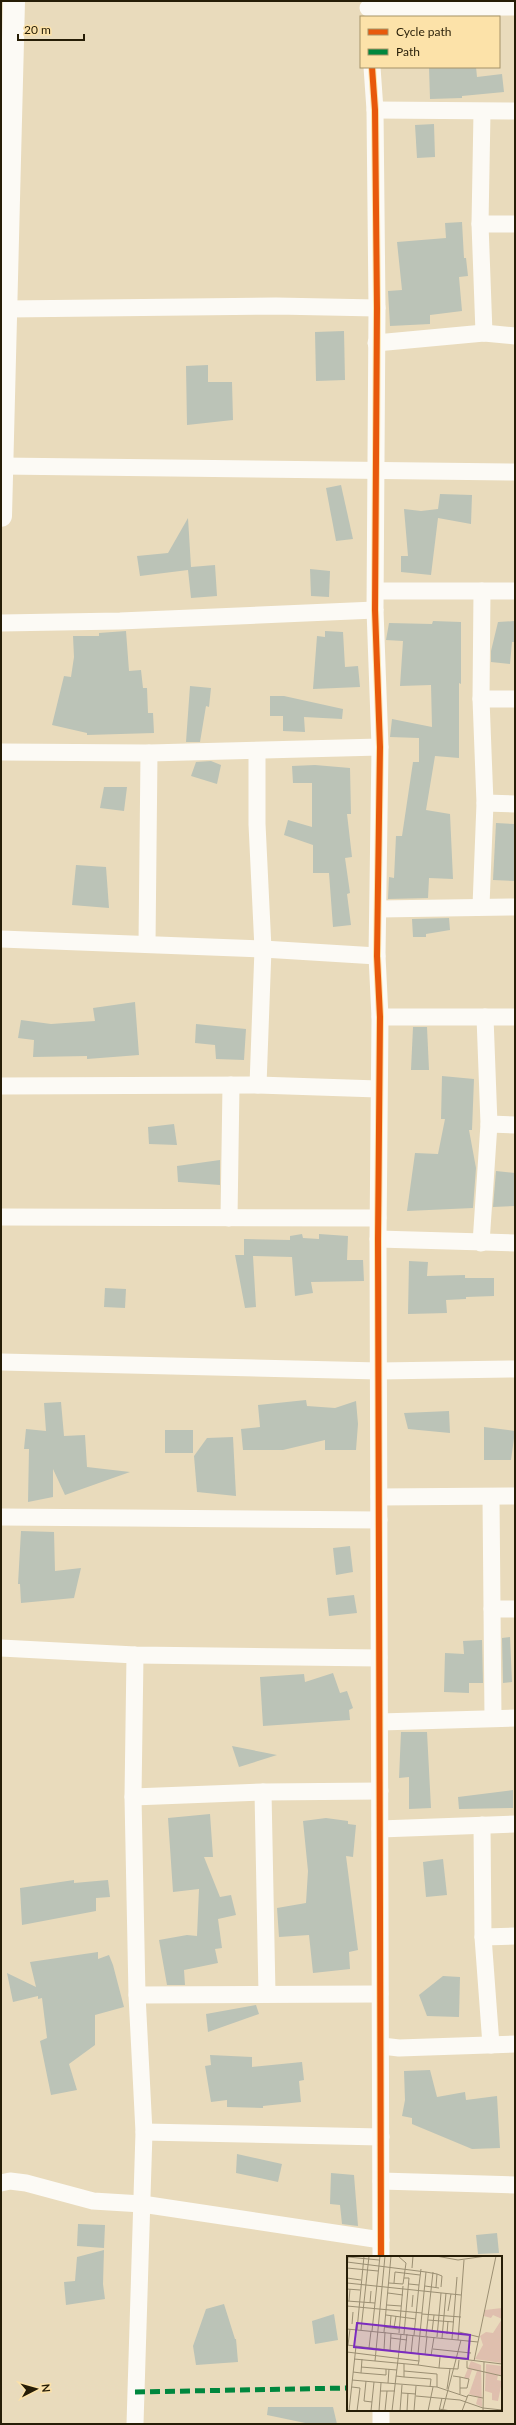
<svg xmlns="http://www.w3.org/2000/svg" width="516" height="2425" font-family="Lato,sans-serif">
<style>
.building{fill:#bbc3b7}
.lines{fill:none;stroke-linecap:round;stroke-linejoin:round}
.street{stroke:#fcfaf5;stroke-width:17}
.secondary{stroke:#fcfaf5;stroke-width:22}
.quiet{stroke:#00873e;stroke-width:5;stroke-dasharray:10 5;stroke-linecap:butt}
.cycleway-casing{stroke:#fce2a9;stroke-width:8}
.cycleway{stroke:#e8590c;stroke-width:6}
.inset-road{fill:none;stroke:#9b8f73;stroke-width:1}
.view{fill:#7b2cbf;fill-opacity:0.15;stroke:#7b2cbf;stroke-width:2}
.inset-edge{fill:none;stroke:#261d06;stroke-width:2}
</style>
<rect width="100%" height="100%" fill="#e9dbbc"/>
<g class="building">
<path d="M 429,67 L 476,67 L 477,77 L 502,74 L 504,92 L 462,96 L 462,98 L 430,99 Z"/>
<path d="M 434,124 L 435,157 L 417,158 L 415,125 Z"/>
<path d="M 462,222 L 464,258 L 466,258 L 468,276 L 459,277 L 462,311 L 430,315 L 430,324 L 390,326 L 388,291 L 402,290 L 397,242 L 446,238 L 445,223 Z"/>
<path d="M 344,331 L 345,380 L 316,381 L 315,332 Z"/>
<path d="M 208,365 L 208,382 L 232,382 L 233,420 L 187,425 L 186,366 Z"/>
<path d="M 341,485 L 353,539 L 336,541 L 326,488 Z"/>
<path d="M 440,494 L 472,495 L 471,524 L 438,518 L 431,575 L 401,572 L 401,556 L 408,556 L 404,509 L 421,511 L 438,509 Z"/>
<path d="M 188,518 L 191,567 L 215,565 L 217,596 L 191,598 L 188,570 L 140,576 L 137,556 L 168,553 Z"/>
<path d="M 310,569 L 330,571 L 329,597 L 311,596 Z"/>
<path d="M 433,621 L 461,622 L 461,684 L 459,683 L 459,758 L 435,756 L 426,810 L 450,814 L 453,879 L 429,878 L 428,898 L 388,899 L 389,877 L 394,878 L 396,836 L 402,836 L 413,762 L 419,762 L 419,738 L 390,737 L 392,719 L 432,727 L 431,685 L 400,686 L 403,641 L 386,640 L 389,623 L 432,624 Z"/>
<path d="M 515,621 L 515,642 L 512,642 L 510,664 L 491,662 L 491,651 L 498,622 Z"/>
<path d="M 126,631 L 129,671 L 141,670 L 143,688 L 147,688 L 148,713 L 153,713 L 154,733 L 87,735 L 87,733 L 52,725 L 64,676 L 71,677 L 74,657 L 73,636 L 99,636 L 99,633 Z"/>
<path d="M 325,631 L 343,632 L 345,667 L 358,666 L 360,687 L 313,689 L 317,636 L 325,637 Z"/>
<path d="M 190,686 L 211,688 L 209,707 L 206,706 L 200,742 L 186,742 Z"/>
<path d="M 270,696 L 284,696 L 343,709 L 342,719 L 304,717 L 305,732 L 283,731 L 283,716 L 270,716 Z"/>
<path d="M 211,761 L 221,765 L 217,784 L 191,776 L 196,762 Z"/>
<path d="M 315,765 L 350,768 L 351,814 L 347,814 L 352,857 L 345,858 L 350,893 L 347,894 L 351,925 L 333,927 L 329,873 L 313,873 L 313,845 L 284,835 L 288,820 L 312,827 L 312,783 L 293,783 L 292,766 Z"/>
<path d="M 104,787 L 127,787 L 124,811 L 100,808 Z"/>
<path d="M 496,823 L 515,824 L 515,881 L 493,880 Z"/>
<path d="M 76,865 L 106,867 L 109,908 L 72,905 Z"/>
<path d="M 449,918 L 450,930 L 426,934 L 426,937 L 413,937 L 412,919 Z"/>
<path d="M 135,1002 L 139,1055 L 87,1059 L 87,1056 L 33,1057 L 34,1040 L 18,1038 L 21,1020 L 51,1024 L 95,1021 L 93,1008 Z"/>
<path d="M 196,1024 L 246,1029 L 244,1060 L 216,1059 L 215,1045 L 195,1043 Z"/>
<path d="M 413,1027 L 427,1027 L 429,1070 L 411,1070 Z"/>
<path d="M 442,1076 L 474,1079 L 472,1130 L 469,1130 L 476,1168 L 473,1208 L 407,1211 L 415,1153 L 438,1154 L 445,1119 L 441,1119 Z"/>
<path d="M 174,1124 L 177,1145 L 149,1144 L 148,1127 Z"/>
<path d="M 220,1160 L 220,1185 L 178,1182 L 177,1166 Z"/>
<path d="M 496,1171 L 515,1173 L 515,1206 L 493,1207 Z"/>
<path d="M 302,1234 L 303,1238 L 319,1239 L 319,1234 L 348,1236 L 347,1260 L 363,1260 L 364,1281 L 311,1282 L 313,1293 L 295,1296 L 292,1257 L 253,1256 L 256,1307 L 245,1308 L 235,1255 L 244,1255 L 244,1239 L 290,1240 L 290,1236 Z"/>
<path d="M 409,1261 L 428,1262 L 427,1276 L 465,1275 L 465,1278 L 494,1278 L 494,1296 L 466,1297 L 466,1299 L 446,1300 L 447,1313 L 408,1314 Z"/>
<path d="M 105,1288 L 126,1289 L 125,1308 L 104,1307 Z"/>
<path d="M 306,1400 L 307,1406 L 335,1408 L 356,1401 L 358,1424 L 356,1450 L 325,1450 L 325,1440 L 283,1450 L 243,1450 L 241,1429 L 260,1427 L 258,1405 Z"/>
<path d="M 61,1402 L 64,1436 L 85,1435 L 87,1467 L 130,1472 L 65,1495 L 53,1469 L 53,1497 L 28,1502 L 29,1449 L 24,1449 L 26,1429 L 46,1431 L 44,1403 Z"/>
<path d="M 449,1411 L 450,1433 L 408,1429 L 404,1413 Z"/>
<path d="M 484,1427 L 515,1431 L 511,1460 L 484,1460 Z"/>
<rect x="165" y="1430" width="28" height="23"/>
<path d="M 233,1437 L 236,1496 L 197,1492 L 194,1456 L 207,1438 Z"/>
<path d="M 21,1531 L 54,1532 L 55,1571 L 81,1568 L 74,1598 L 21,1603 L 20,1584 L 18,1584 Z"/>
<path d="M 350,1546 L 353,1572 L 336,1575 L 333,1548 Z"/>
<path d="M 354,1595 L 357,1613 L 329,1616 L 327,1598 Z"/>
<path d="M 510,1637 L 512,1682 L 503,1683 L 502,1638 Z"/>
<path d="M 482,1640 L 483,1683 L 469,1683 L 469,1693 L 444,1692 L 445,1653 L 464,1654 L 463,1641 Z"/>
<path d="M 333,1673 L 340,1693 L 347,1691 L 353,1708 L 349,1710 L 350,1720 L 263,1726 L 260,1677 L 304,1674 L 305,1682 Z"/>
<path d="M 401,1732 L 427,1732 L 431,1808 L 409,1809 L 409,1777 L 399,1778 Z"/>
<path d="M 232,1746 L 277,1755 L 239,1767 Z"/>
<path d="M 513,1790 L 513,1808 L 459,1809 L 458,1797 Z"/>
<path d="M 210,1814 L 213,1857 L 204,1857 L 220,1897 L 231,1895 L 236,1915 L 218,1919 L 222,1948 L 215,1949 L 218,1963 L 184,1970 L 185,1985 L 167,1985 L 159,1940 L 187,1935 L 197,1936 L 199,1889 L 173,1892 L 168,1818 Z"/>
<path d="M 326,1818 L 348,1821 L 348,1824 L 356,1825 L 353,1857 L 346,1856 L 358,1950 L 349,1952 L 350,1969 L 313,1973 L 309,1935 L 279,1937 L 277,1908 L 306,1903 L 308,1871 L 303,1821 Z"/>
<path d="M 443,1859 L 447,1895 L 426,1897 L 423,1862 Z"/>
<path d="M 74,1880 L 74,1883 L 108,1880 L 110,1897 L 96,1898 L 96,1911 L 22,1925 L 20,1888 Z"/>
<path d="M 98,1952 L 98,1959 L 109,1955 L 113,1965 L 124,2007 L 95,2015 L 95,2045 L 69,2064 L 77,2090 L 51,2095 L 40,2041 L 47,2038 L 42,1998 L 38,1999 L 38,1996 L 13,2002 L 7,1973 L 36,1987 L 30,1962 Z"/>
<path d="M 443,1976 L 460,1977 L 459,2017 L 427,2016 L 419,1995 Z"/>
<path d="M 256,2005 L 259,2014 L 208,2032 L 206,2014 Z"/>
<path d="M 210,2055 L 252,2057 L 252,2067 L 302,2062 L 304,2080 L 299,2081 L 301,2102 L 263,2106 L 263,2108 L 227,2107 L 227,2100 L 211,2102 L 205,2066 L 211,2065 Z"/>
<path d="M 430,2070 L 437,2097 L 465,2092 L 466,2100 L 497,2096 L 500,2148 L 472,2149 L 412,2124 L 412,2118 L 402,2116 L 405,2100 L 404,2071 Z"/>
<path d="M 237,2154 L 282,2164 L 278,2182 L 236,2173 Z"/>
<path d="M 331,2173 L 354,2175 L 358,2226 L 342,2224 L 340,2205 L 330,2204 Z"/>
<path d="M 78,2224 L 105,2225 L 104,2248 L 77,2246 Z"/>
<path d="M 497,2233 L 499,2253 L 478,2254 L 476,2235 Z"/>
<path d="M 104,2250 L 103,2284 L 105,2299 L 66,2305 L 64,2282 L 75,2281 L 77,2257 Z"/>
<path d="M 224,2304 L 235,2339 L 236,2339 L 238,2362 L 196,2365 L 193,2346 L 206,2309 Z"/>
<path d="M 334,2314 L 338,2340 L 315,2344 L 312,2321 Z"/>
<path d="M 268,2407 L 333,2407 L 337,2424 L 310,2424 L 267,2415 Z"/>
</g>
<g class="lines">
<g class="street">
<path d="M 368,8 L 515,7"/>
<path d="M 372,67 L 375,110 L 377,308 L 375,610 L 380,747 L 377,956 L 380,1017 L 378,1239 L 381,2257"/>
<path d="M 375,110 L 515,111"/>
<path d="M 482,112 L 480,224 L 484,333"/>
<path d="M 480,224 L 515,224"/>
<path d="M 7,309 L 276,306 L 377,308"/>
<path d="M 376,343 L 484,333 L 515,336"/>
<path d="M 1,466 L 515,472"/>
<path d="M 376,591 L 515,591"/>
<path d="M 1,623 L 120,621 L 375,610"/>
<path d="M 481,699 L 515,699"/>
<path d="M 257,751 L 257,824 L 263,949 L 258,1085"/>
<path d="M 1,752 L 149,753 L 380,747"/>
<path d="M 485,803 L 515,804"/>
<path d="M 481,906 L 485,803 L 481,699 L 482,591"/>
<path d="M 379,909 L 515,907"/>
<path d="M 1,939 L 263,949 L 377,956"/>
<path d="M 147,944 L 149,753"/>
<path d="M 380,1017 L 515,1017"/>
<path d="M 1,1086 L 258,1085 L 378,1089"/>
<path d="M 489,1124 L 515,1125"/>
<path d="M 1,1217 L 378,1218"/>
<path d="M 229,1218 L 231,1085"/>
<path d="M 378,1239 L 515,1243"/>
<path d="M 481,1243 L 489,1124 L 485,1017"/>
<path d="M 1,1362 L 379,1371 L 515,1369"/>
<path d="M 379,1497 L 515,1496"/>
<path d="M 491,1497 L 493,1718"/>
<path d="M 1,1517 L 379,1520"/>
<path d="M 492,1609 L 515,1609"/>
<path d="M 1,1648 L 135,1655 L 379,1658"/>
<path d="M 380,1722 L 515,1718"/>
<path d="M 263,1792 L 267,1994"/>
<path d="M 133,1797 L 263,1792 L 380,1791"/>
<path d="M 482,1825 L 483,1937 L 491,2045"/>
<path d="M 380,1829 L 515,1824"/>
<path d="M 483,1937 L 515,1936"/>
<path d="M 137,1995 L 380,1994"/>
<path d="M 382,2046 L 399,2048 L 515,2044"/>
<path d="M 144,2132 L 381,2137"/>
<path d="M 381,2181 L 515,2185"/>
<path d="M 1,2183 L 10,2181 L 26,2183 L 93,2201 L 142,2204 L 381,2240"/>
<path d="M 381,2410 L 381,2424"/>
<path d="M 135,2424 L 144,2132 L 137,1995 L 133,1797 L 135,1655"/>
</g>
<path class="secondary" d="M 1,516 L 14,1"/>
<path class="quiet" d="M 135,2392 L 348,2388"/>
<defs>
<path id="cycleway" d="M 372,67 L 375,110 L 377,308 L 375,610 L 380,747 L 377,956 L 380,1017 L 378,1239 L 381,2257"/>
</defs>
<use href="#cycleway" class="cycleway-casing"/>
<use href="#cycleway" class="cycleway"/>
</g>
<g transform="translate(347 2256)">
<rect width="155" height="155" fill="#e9dbbc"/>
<path d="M 155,52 L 155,107 L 128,103 L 136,89 L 133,80 L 139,76 L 146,77 L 155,63 L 146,59 L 144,62 L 137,60 L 138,54 ZM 124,105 L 134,109 L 135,151 L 129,148 L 131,141 L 122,138 L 130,115 L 125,114 L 122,123 L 117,122 ZM 139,108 L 155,110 L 155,120 L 151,119 L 150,124 L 155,125 L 151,145 L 145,144 L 145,137 L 138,135 Z" fill="#dfbfae"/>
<path class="inset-road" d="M 89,0 L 111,4 L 139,0M 1,1 L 32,4M 0,6 L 79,16 L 71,98M 0,12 L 31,15M 65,12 L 66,0M 0,13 L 1,1M 79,16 L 90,18 L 89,31M 90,18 L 95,20 L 94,31M 0,22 L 14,24M 57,22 L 62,22 L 57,78M 0,27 L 114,39M 42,27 L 56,28 L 59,7 L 51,0M 47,27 L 48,16 L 73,19M 62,28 L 72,29 L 74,13M 78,30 L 92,32M 0,33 L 13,34M 41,37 L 56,39M 0,45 L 28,47M 2,45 L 3,33M 23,47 L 24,35M 40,49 L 54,50M 0,50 L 75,57M 65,51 L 66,39M 101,55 L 104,38M 75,58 L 114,61M 39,59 L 69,63M 81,64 L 107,66M 5,68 L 6,56M 37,71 L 52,73M 43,72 L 44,60M 47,72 L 49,60M 0,73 L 131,86M 10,74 L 17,0M 14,74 L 22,0M 25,75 L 33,0M 37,76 L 44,0M 85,76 L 87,59M 112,76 L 132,81M 52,77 L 56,30M 100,78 L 101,65M 67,79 L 72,29M 79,80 L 86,16M 90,81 L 94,37M 44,82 L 60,84M 95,82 L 99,37M 105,83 L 110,21M 111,84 L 117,4M 0,89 L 155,108M 1,89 L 3,73M 22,92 L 24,75M 86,93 L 124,97M 37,94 L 38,76M 43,95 L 44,77M 0,96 L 72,105 L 72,99M 58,97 L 60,78M 64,98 L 66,79M 78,99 L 80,80M 84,100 L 87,81M 7,103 L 71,109 L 72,105M 28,105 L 38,0M 120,105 L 120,112 L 155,120M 127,105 L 149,0M 71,109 L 92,112 L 93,101M 14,111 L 50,114M 92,112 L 111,113 L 112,104M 57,115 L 90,118 L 90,131M 6,116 L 14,117 L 15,103M 14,117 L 39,119 L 39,113M 49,120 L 57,121 L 57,108M 106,120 L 113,121 L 113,138M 57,121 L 84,123 L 83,131M 5,124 L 27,126M 19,125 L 17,145 L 25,146M 41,127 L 42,113M 5,131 L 13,132 L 10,155M 113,132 L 120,132 L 122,123 L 113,121M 100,133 L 103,113M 33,135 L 48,135M 55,137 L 69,138M 69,140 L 113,144 L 136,152 L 155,154M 92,153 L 104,155M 96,153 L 114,84M 2,155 L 9,90M 24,155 L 27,126 L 90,131 L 120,141M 32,155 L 34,127M 38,155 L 40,135M 45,155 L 54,78M 53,155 L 55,129M 60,155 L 61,137M 67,155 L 69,130M 81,155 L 86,131M 92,155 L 95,142M 115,155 L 121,139 L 136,142M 136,155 L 137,106"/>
<path class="view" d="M 10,67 L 123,79 L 121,103 L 7,91 Z"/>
<rect width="155" height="155" class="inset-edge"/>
</g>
<rect width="516" height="2425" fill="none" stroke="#261d06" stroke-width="4"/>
<rect x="360" y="16" width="140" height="52" fill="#fce2a9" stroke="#a69368"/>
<rect x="368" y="29" width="20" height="6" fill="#e8590c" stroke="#a69368"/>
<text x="396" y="36" font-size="12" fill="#261d06">Cycle path</text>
<rect x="368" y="49" width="20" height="6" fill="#00873e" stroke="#a69368"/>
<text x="396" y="56" font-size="12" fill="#261d06">Path</text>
<g transform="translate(36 2389) rotate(84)" stroke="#fce2a9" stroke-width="3" paint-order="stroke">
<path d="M0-3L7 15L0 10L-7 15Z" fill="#261d06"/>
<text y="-6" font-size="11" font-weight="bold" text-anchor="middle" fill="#261d06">N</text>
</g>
<path d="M18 34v6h66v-6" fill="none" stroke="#261d06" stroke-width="2"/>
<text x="24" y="34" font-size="12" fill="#261d06" stroke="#fce2a9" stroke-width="3" paint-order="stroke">20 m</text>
</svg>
